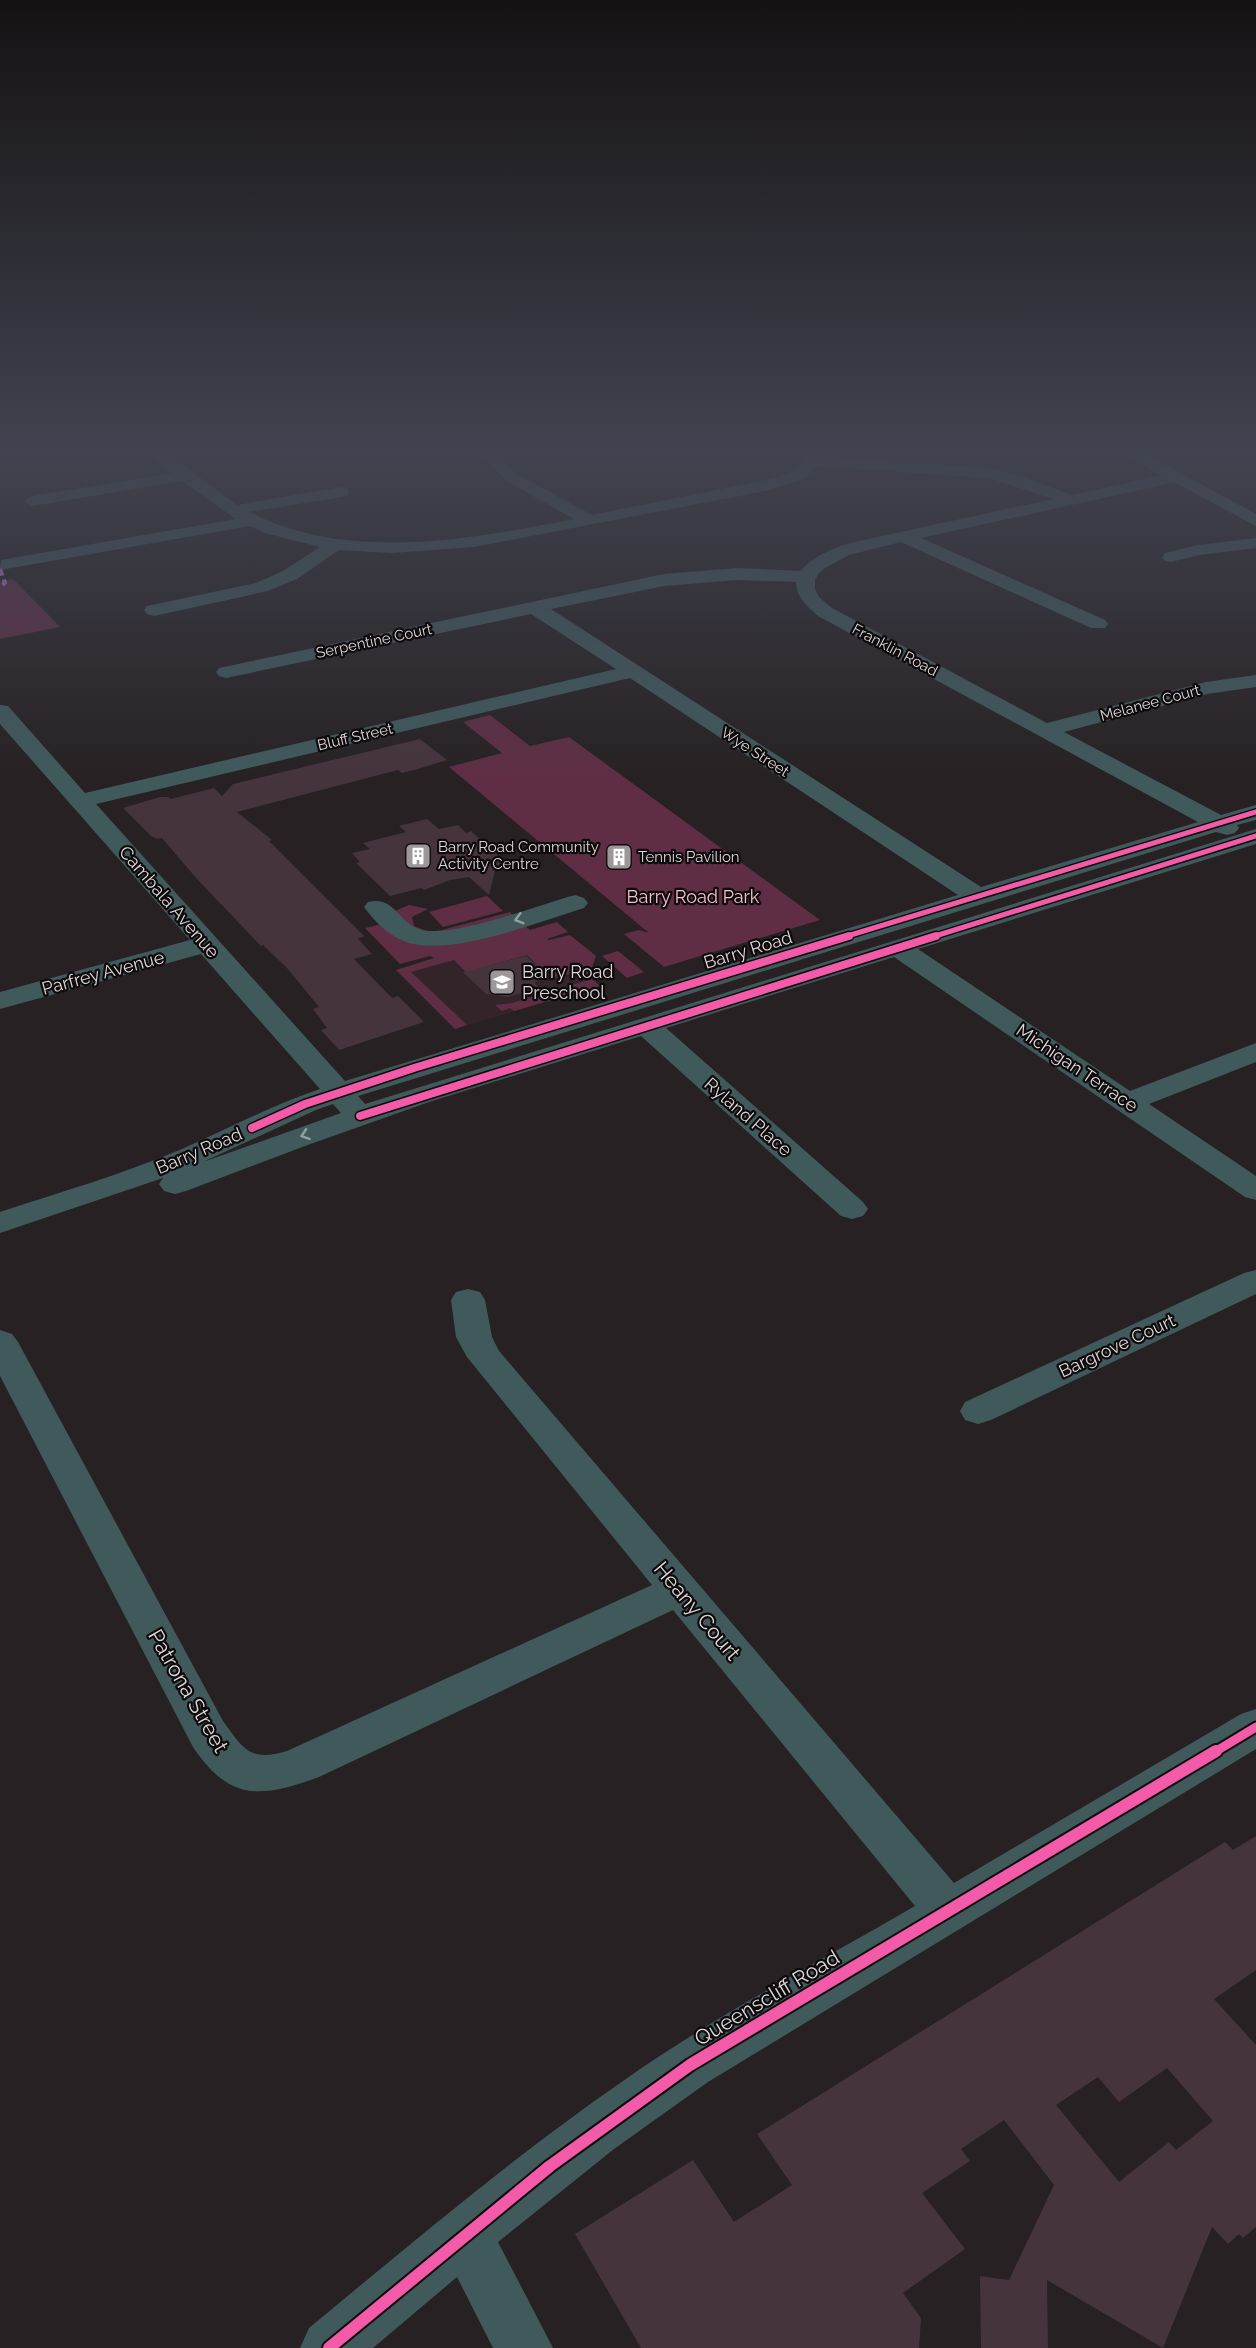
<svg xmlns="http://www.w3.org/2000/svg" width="1256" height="2348" font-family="Raleway,sans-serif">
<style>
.built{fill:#33242a}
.green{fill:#5f2e44}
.building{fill:#46343d;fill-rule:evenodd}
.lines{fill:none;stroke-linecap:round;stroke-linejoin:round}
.minor{fill:#405a5c;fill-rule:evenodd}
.major{fill:#466366;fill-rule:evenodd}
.quiet{stroke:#ba77d6;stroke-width:4;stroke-dasharray:7 4;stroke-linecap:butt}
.cycleway-far3-casing{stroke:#0e0a0c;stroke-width:8}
.cycleway-far2-casing{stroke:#0e0a0c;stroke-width:11}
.cycleway-far1-casing{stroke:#0e0a0c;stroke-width:13}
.cycleway-casing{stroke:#0e0a0c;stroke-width:16}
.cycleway-far3{stroke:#f35aa7;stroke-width:5}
.cycleway-far2{stroke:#f35aa7;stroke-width:8}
.cycleway-far1{stroke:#f35aa7;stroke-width:9}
.cycleway{stroke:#f35aa7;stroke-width:12}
.oneway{stroke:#969ea1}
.labels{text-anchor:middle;stroke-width:4.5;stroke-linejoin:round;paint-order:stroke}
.far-street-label{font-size:15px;fill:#ddd6d9;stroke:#0e0a0c}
.far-poi-label{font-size:15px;fill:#ddd6d9;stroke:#0e0a0c;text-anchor:start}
.park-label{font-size:18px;fill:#f2c1d3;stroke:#0e0a0c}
.street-label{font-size:18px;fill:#ddd6d9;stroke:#0e0a0c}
.poi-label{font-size:18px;fill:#ddd6d9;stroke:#0e0a0c;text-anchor:start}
.near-street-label{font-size:21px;fill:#ddd6d9;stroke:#0e0a0c}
</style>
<rect width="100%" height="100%" fill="#272123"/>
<path class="built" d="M 537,930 L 600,986 L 455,1029 L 396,970 Z"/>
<g class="green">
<path d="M 13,579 L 60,627 L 0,639 L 0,581 Z"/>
<path d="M 490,715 L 530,746 L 569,737 L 820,920 L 664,967 L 624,934 L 639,930 L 649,933 L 449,767 L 502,753 L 463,722 Z"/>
<path d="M 487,896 L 503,911 L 443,927 L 429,912 Z"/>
<path d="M 409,905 L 428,909 L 412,917 L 414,926 L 427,931 L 438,931 L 510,912 L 513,916 C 472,927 432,950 396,917 L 395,911 Z"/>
<path d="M 557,922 L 568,932 L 547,939 L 549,940 L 570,935 L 596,956 L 589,976 L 583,971 L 550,978 L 527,955 L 466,972 L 454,960 L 411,972 L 467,1025 L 455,1029 L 396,970 L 434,958 L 430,956 L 400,964 L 365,928 L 382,924 L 399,938 L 523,924 L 530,930 Z"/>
<path d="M 618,951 L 644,972 L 627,978 L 602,956 Z"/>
<path d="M 592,979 L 600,986 L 514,1011 L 510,1008 L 502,1011 L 495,1005 L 512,1003 Z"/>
</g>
<g class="building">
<path d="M 420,739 L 447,760 L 418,769 L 402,773 L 398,770 L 237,812 L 272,840 L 269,841 L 364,936 L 358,939 L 372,954 L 354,959 L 392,998 L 398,996 L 424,1022 L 339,1050 L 321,1030 L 327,1028 L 313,1009 L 319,1007 L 287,968 L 263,945 L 261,946 L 197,879 L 162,838 L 157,839 L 151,836 L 123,808 L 160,797 L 168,797 L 171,799 L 214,788 L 222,796 L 233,784 Z"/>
<path d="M 427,819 L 439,829 L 458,825 L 466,833 L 471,831 L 510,867 L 495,871 L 489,895 L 469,877 L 450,880 L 424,890 L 421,888 L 390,896 L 356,863 L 360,862 L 352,853 L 370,849 L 363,843 L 406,832 L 399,826 Z"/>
<path d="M 526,956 L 550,978 L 534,982 L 539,988 L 508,997 L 486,994 L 463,972 Z"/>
<path d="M 1256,1836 L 1256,1970 L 1214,1999 L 1256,2045 L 1256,2227 L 1243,2238 L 1239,2234 L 1228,2244 L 1212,2227 L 1163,2348 L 1047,2280 L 1048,2348 L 981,2348 L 980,2276 L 1009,2280 L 1054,2185 L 1004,2120 L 961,2149 L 970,2161 L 922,2193 L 965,2249 L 903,2293 L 921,2318 L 919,2348 L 641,2348 L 575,2234 L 693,2160 L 734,2222 L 792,2185 L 757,2134 L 1225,1842 L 1233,1850 ZM 1167,2068 L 1213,2121 L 1176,2150 L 1169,2142 L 1119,2182 L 1056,2105 L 1098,2077 L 1119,2102 Z"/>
</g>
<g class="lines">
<g class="minor">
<path d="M 146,451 L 164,451 L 237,505 L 341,487 L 347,488 L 349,492 L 347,496 L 341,497 L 250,512 C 345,563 473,539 574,519 L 505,480 L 479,451 L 495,451 L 517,474 L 592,515 L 775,478 C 790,473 804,469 806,451 L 822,451 L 821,457 L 990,468 L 1026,478 L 1072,495 L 1176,472 L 1182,474 L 1184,477 L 1176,482 L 921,538 L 1105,620 L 1108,624 L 1105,628 L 1091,628 L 901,542 L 849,555 L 825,568 L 818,574 L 815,580 L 815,589 L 819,597 L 832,608 L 1047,723 L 1206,682 L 1256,675 L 1256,687 L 1207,694 L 1064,732 L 1221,815 L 1256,805 L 1256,820 L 1237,825 L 1239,828 L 1235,833 L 1227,835 L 1216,832 L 358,1096 L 365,1104 L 1256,829 L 1256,844 L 918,949 L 1130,1091 L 1256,1043 L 1256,1062 L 1149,1104 L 1256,1176 L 1256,1200 L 1245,1197 L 894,957 L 666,1028 L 863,1202 L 868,1209 L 863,1216 L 852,1219 L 841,1216 L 641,1036 L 429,1102 L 305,1146 L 186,1191 L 175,1194 L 164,1191 L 159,1184 L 163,1178 L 0,1233 L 0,1212 C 61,1192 123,1174 182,1149 C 228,1129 272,1105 320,1089 L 201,954 L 0,1009 L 0,992 L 190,940 L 0,724 L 0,705 L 8,706 L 85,793 L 616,669 L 531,614 L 226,678 L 219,676 L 216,672 L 219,668 L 664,574 L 738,568 L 801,571 C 812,556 832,549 850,543 L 1053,499 L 989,478 L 818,466 L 803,479 L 765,491 L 474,547 L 392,553 L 339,550 L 297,579 L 268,591 L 154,616 L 147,614 L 144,610 L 147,606 L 256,583 L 283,571 L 320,547 L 265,533 L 250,526 L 0,570 L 1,560 L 236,519 L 182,481 L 32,506 L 24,501 L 32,496 L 172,473 ZM 738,580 L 796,582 C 796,597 808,607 818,616 L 1198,822 L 981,887 L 551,609 L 664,586 ZM 630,678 L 958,895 L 345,1081 L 96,804 ZM 333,1104 L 341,1113 L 203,1162 L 316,1110 Z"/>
<path d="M 1256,538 L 1256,548 L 1199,555 L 1171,562 L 1165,561 L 1162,557 L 1165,553 L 1198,545 Z"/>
<path d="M 575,895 L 584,898 L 588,903 L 584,908 C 538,922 451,957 406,942 C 389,936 374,921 364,907 L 368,902 C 395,895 398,924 422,930 C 457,937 538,905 575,895 Z"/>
<path d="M 1256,1270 L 1256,1294 L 991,1420 L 978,1424 L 965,1420 L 960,1411 L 965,1402 L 1244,1273 Z"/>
<path d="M 468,1289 L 480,1292 L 485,1300 L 492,1337 L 499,1351 L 954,1883 L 1241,1714 L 1256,1709 L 1256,1749 L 708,2082 L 614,2149 L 498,2242 L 553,2348 L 493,2348 L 457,2277 L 373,2348 L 300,2348 L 309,2328 C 412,2243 513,2157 623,2081 C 715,2016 817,1963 915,1906 L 673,1610 L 319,1777 C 261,1798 230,1802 193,1747 L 0,1376 L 0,1330 L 12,1334 L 18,1342 L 223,1721 C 244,1750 250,1762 287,1751 L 652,1585 L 467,1357 L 456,1337 L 451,1300 L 456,1292 Z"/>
</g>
<path class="major" d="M 1120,451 L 1140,451 L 1256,514 L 1256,526 L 1122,454 Z"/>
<path class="quiet" d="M 0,569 L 5,583 L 0,587"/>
<defs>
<g id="cycleway-far3">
<path d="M 844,937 L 1256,812"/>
<path d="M 932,937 L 1256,836"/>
</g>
<g id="cycleway-far2">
<path d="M 360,1116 L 936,936"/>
<path d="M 252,1128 L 305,1104 L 414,1068 L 849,936"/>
</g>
<path id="cycleway-far1" d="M 1213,1753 L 1256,1727"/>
<path id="cycleway" d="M 329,2348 L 550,2166 L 690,2065 L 1216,1751"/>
</defs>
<use href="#cycleway-far3" class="cycleway-far3-casing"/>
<use href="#cycleway-far2" class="cycleway-far2-casing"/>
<use href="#cycleway-far1" class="cycleway-far1-casing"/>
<use href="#cycleway" class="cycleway-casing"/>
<use href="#cycleway-far3" class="cycleway-far3"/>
<use href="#cycleway-far2" class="cycleway-far2"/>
<use href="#cycleway-far1" class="cycleway-far1"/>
<use href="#cycleway" class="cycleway"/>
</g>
<defs><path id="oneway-chevron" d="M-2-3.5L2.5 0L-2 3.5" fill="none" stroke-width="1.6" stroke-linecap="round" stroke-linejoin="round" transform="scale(1.5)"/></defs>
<g class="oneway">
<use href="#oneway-chevron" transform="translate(519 919) rotate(164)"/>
<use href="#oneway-chevron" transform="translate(305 1135) rotate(161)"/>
</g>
<linearGradient id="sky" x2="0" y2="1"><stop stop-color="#151213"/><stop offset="0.58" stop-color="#414350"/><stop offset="1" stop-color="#414350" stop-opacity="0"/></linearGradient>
<rect width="1256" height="780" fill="url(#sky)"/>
<defs>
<symbol id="building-square" viewBox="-11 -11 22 22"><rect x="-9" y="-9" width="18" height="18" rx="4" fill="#9d9799" stroke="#0e0a0c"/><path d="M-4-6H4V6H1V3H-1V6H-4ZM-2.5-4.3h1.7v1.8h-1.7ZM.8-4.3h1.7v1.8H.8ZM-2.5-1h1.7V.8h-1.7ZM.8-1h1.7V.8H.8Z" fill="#fff"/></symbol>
<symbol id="school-square" viewBox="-11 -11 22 22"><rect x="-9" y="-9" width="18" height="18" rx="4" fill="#9d9799" stroke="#0e0a0c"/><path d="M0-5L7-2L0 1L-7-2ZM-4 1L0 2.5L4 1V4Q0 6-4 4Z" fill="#fff"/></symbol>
</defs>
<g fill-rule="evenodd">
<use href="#building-square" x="403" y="841" width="30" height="30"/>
<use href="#building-square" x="604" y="842" width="30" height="30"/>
<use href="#school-square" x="487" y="967" width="30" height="30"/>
</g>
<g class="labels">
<g class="far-street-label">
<text transform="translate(374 641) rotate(-12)" y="5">Serpentine Court</text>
<text transform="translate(895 650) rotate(28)" y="5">Franklin Road</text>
<text transform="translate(1150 703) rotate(-15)" y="5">Melanee Court</text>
<text transform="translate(355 737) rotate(-13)" y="5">Bluff Street</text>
<text transform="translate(755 752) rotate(33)" y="5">Wye Street</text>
</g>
<g class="far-poi-label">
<text x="438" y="852">Barry Road Community<tspan x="438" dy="17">Activity Centre</tspan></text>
<text x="638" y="862">Tennis Pavilion</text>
</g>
<g class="park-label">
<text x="693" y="903">Barry Road Park</text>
</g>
<g class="street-label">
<text transform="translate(169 902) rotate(49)" y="6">Cambala Avenue</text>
<text transform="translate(748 950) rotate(-17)" y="6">Barry Road</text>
<text transform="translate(103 973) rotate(-15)" y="6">Parfrey Avenue</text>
<text transform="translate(1077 1068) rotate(34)" y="6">Michigan Terrace</text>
<text transform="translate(748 1117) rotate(41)" y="6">Ryland Place</text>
<text transform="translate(199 1151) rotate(-23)" y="6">Barry Road</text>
<text transform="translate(1117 1346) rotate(-25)" y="6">Bargrove Court</text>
</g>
<g class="poi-label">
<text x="522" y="978">Barry Road<tspan x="522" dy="21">Preschool</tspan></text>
</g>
<g class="near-street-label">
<text transform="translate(697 1611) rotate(50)" y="7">Heany Court</text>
<text transform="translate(188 1691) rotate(60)" y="7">Patrona Street</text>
<text transform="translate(767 1998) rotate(-31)" y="7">Queenscliff Road</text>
</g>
</g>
</svg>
